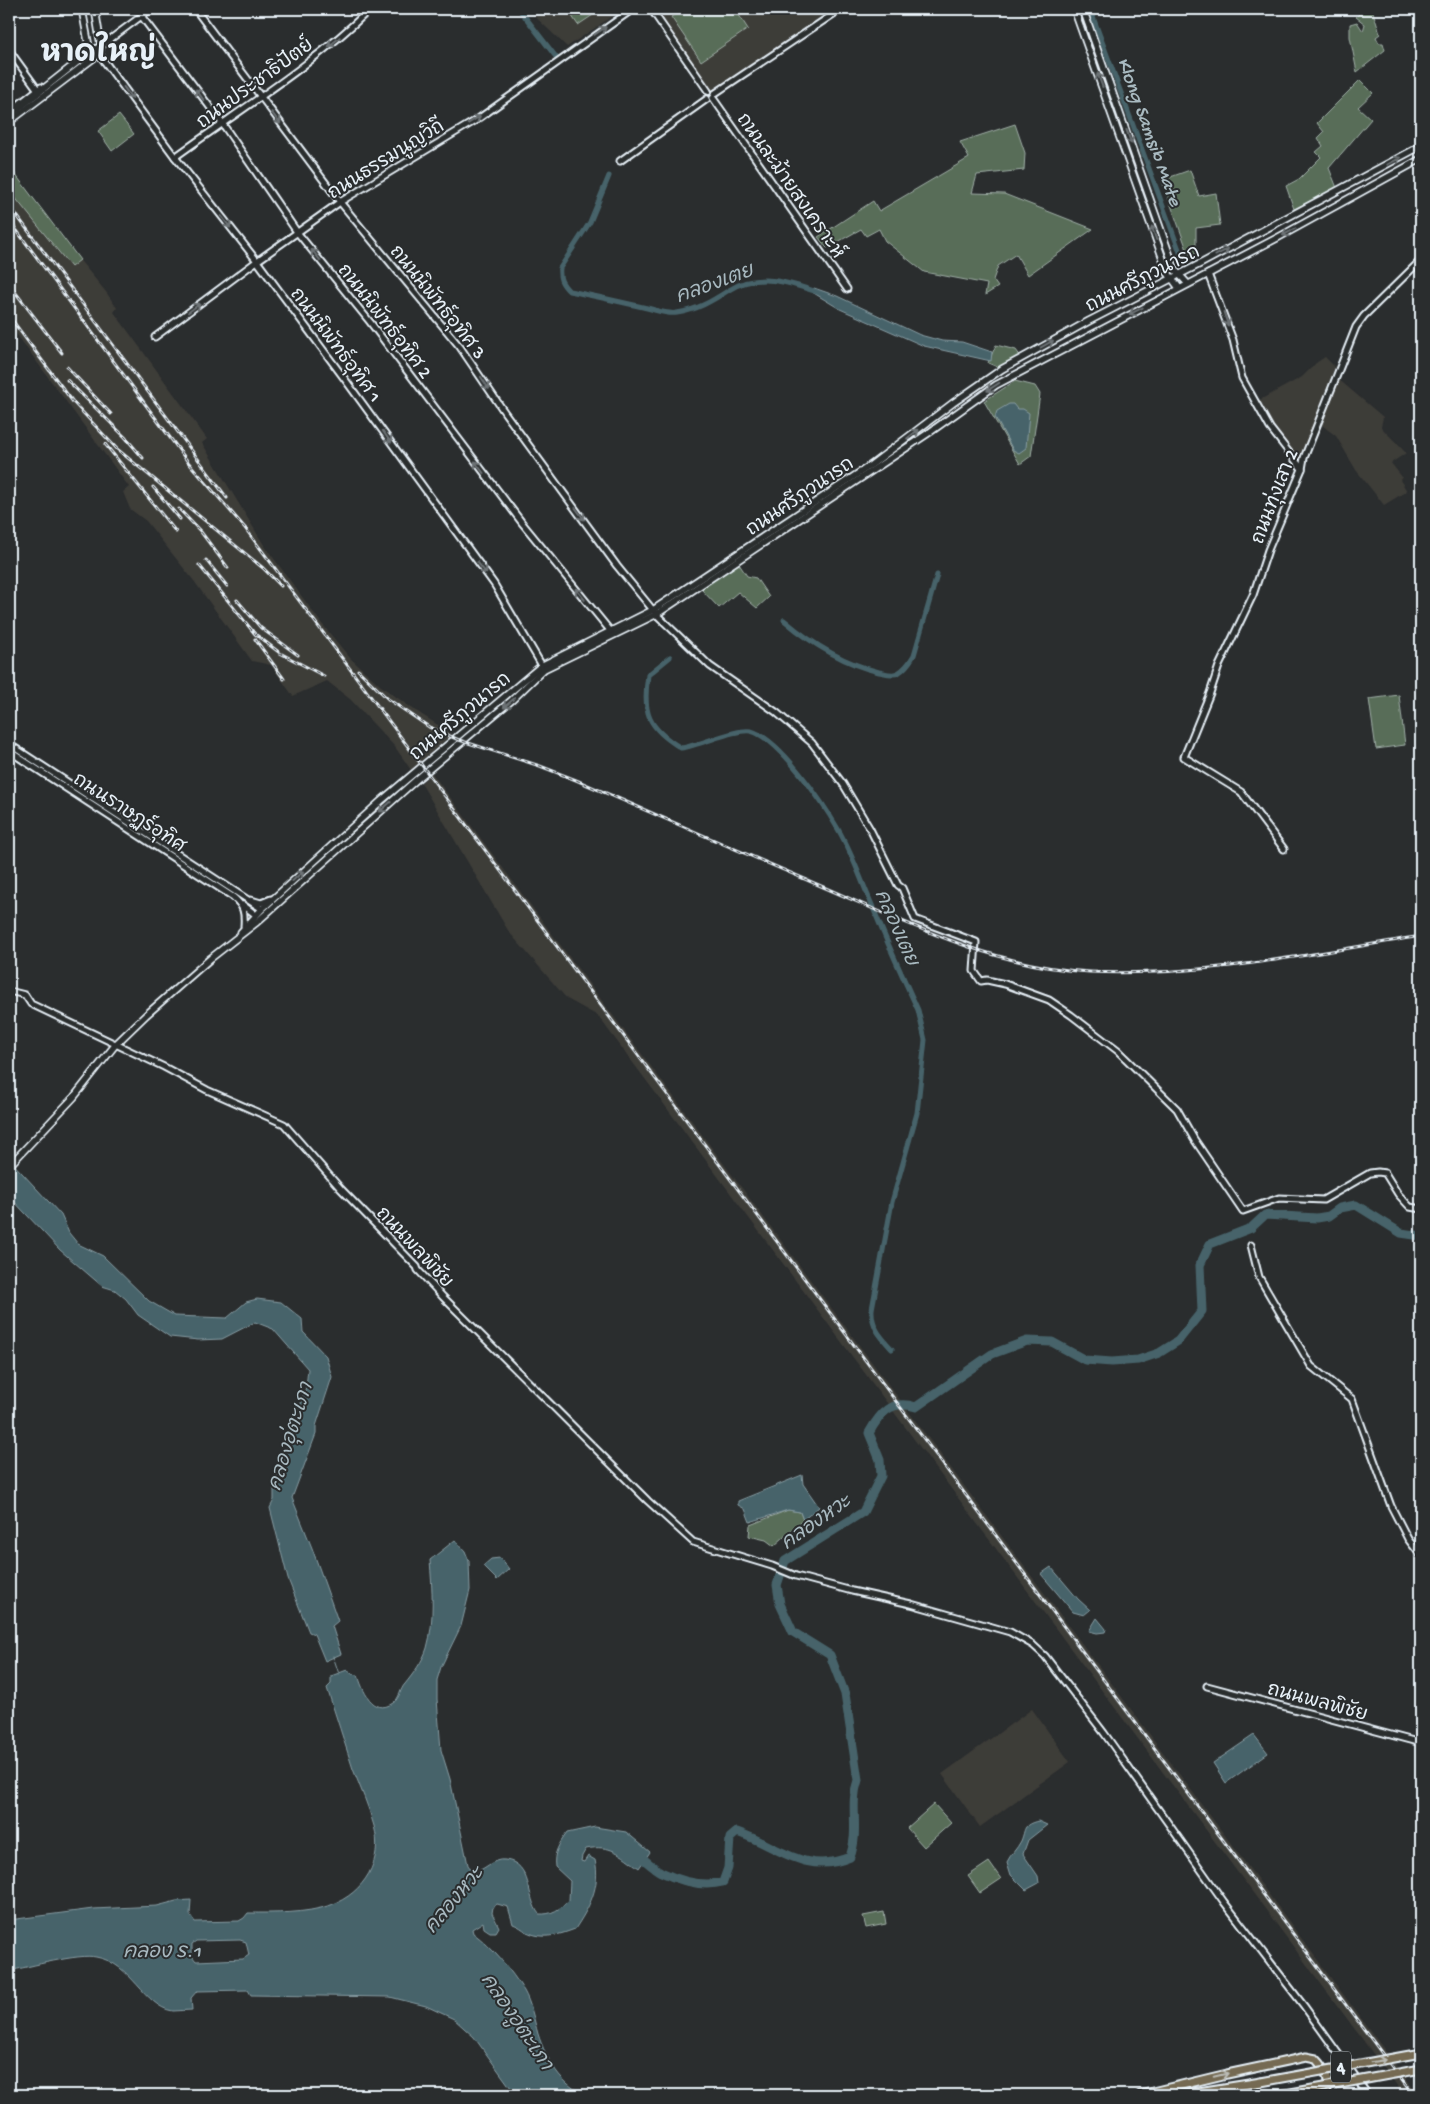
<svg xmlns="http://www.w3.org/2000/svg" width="1430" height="2104" font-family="'Gochi Hand','Playpen Sans Thai',sans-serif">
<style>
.built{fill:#3d3c38}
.green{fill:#596d58;stroke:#a0afa8}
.water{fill:#47646b;stroke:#879ca3;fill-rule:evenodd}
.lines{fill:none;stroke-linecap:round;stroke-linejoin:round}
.stream{stroke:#879ca3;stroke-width:1}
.canal{stroke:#47646b;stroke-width:5}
.river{stroke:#47646b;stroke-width:9}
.tertiary-casing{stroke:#e8f1f8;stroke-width:9}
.secondary-casing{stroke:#e8f1f8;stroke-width:9}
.trunk-casing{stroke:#e8f1f8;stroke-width:11}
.tertiary{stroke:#2a2d2e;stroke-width:5}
.secondary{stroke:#2a2d2e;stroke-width:5.5}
.trunk{stroke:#746b52;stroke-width:7}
.rail-casing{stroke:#e8f1f8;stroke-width:3}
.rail{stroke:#2a2d2e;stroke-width:1;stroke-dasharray:4;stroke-linecap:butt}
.trunk-bridge-casing{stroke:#e8f1f8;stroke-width:11;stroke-linecap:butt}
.trunk-bridge{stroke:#746b52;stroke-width:7}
.oneway{stroke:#6c7275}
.oneway2{stroke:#babbb6}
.labels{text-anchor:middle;stroke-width:4;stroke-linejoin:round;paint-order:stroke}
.shield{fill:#2a2d2e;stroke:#afb6bb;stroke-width:1}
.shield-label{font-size:18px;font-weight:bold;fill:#e8f1f8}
.street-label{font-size:19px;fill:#e8f1f8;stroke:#2a2d2e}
.water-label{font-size:20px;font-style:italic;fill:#a8b9c0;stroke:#2a2d2e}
.town-label{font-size:29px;font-weight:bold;fill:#e8f1f8;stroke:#2a2d2e}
</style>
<rect width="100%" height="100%" fill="#2a2d2e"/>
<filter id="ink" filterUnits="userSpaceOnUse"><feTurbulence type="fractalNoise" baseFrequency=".02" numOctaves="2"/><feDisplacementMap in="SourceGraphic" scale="10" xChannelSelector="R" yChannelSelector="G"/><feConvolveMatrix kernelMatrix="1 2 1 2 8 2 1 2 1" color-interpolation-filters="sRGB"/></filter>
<g filter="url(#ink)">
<g class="built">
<path d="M 527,9 L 623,9 L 567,47 Z"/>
<path d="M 654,9 L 833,9 L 712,90 Z"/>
<path d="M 9,168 L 58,234 L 106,292 L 117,308 L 114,312 L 207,439 L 202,443 L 264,545 L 322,624 L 350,658 L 381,686 L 413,709 L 452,734 L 411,770 L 395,747 L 351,700 L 327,681 L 293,696 L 271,665 L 252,661 L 194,581 L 146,521 L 130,509 L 123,492 L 129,487 L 9,324 Z"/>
<path d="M 1325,357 L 1335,367 L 1299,462 L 1256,402 L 1302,377 L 1316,363 Z"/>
<path d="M 1337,378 L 1383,417 L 1381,427 L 1406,453 L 1391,463 L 1402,477 L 1400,480 L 1407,491 L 1384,505 L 1356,470 L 1336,436 L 1319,423 Z"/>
<path d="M 432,773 L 1177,1771 L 1418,2095 L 1404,2095 L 598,1016 L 567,999 L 509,932 L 421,783 Z"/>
<path d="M 1032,1709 L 1070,1762 L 980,1827 L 942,1774 Z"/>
</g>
<g class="green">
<path d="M 567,9 L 602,9 L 578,25 Z"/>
<path d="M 683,9 L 735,9 L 748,29 L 701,61 L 671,17 Z"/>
<path d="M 1372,9 L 1380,34 L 1376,37 L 1379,43 L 1383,43 L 1385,50 L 1357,72 L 1350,37 L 1350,24 L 1357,22 L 1363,31 L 1365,24 L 1356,17 L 1360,13 Z"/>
<path d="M 1360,80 L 1373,93 L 1358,107 L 1371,119 L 1329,168 L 1337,188 L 1294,209 L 1286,186 L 1299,179 L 1321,157 L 1316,152 L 1323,146 L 1318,138 L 1324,132 L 1317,123 Z"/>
<path d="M 119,115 L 134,134 L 112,151 L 98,131 Z"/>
<path d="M 1015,124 L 1025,153 L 1024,170 L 977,175 L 972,193 L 1004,194 L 1093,229 L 1028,275 L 1016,254 L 998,266 L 993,280 L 998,287 L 985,295 L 987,284 L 924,272 L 885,241 L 879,229 L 866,236 L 861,229 L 827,248 L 818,237 L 873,201 L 879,211 L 969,158 L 960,142 Z"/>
<path d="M 9,166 L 80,260 L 71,267 L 9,190 Z"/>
<path d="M 1190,170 L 1199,196 L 1216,193 L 1220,225 L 1196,228 L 1196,257 L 1190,258 L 1162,180 Z"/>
<path d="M 996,345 L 1016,350 L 1021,357 L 1002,369 L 988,363 Z"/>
<path d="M 1015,381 L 1035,386 L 1040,394 L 1031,456 L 1020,464 L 984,401 Z"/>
<path d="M 739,564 L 747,576 L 756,578 L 769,597 L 757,608 L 738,592 L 719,608 L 701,589 Z"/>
<path d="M 1399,695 L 1405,745 L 1376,749 L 1369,699 Z"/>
<path d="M 788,1510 L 800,1512 L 803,1520 L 774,1546 L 766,1540 L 749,1536 L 750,1525 Z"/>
<path d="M 934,1804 L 951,1823 L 924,1847 L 907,1828 Z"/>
<path d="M 989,1862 L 1001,1879 L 980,1893 L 968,1876 Z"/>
<path d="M 884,1912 L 886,1924 L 866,1928 L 863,1916 Z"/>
</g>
<g class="water">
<path d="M 814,288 L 837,296 L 920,335 L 942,341 L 962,342 L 992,352 L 991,361 L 924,346 L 840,309 L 812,292 Z"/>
<path d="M 1009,404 L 1013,404 L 1017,409 L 1023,409 L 1029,413 L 1026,448 L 1019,453 L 1013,450 L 995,417 L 997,411 Z"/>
<path d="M 9,1159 L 61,1215 L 69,1233 L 78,1244 L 103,1256 L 149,1301 L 175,1316 L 227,1318 L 246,1302 L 257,1299 L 281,1302 L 302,1319 L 303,1332 L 326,1356 L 332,1377 L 316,1426 L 316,1434 L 292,1498 L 312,1548 L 338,1621 L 332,1626 L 341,1654 L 325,1661 L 314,1634 L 309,1632 L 288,1579 L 270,1508 L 274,1500 L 274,1486 L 285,1451 L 298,1422 L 298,1413 L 306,1387 L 308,1369 L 273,1329 L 255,1322 L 222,1339 L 198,1340 L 170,1337 L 138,1315 L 126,1299 L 115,1290 L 102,1286 L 60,1250 L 9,1196 Z"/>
<path d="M 802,1475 L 803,1484 L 819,1507 L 803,1520 L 800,1512 L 788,1510 L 750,1522 L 745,1509 L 738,1505 L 738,1501 Z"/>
<path d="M 455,1540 L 465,1551 L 469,1561 L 470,1590 L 461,1626 L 441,1667 L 437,1680 L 437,1699 L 441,1750 L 450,1779 L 468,1865 L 473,1872 C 485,1871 492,1858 505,1860 C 533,1863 526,1899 539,1914 C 552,1915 560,1909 569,1900 L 570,1881 L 555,1867 C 553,1853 559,1844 567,1833 L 595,1827 L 626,1832 L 650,1852 L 639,1868 C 620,1854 611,1844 586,1849 L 582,1856 L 581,1861 L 584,1862 L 588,1856 L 595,1860 C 601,1886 589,1908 575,1929 C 559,1935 543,1940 527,1932 C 522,1929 519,1926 513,1924 L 508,1907 L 497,1904 L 493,1907 L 492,1913 L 499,1927 L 496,1932 L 490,1932 L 484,1928 L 483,1922 L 472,1929 L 473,1933 C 493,1948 511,1970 524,1991 C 531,2003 534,2020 538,2034 C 546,2059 562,2087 587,2095 L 516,2095 L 474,2037 L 454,2019 L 426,2006 L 390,1997 L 251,1995 L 248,1990 L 197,1991 L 191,1998 L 192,2010 C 186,2010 179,2011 173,2011 C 144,2007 132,1963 96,1957 C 79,1953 28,1967 9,1971 L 9,1920 L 93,1909 L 157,1906 L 176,1901 L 191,1900 L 190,1915 L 195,1922 L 239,1921 L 244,1918 L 248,1913 C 275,1913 305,1914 331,1905 C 364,1893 384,1860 374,1826 C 369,1807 360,1787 353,1769 C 344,1742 336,1715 327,1688 L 331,1684 L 331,1676 L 347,1670 L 352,1674 L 358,1675 C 362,1689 373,1717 393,1703 C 400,1698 400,1689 405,1684 C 413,1674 423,1661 427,1648 C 435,1620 432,1588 430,1560 ZM 240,1940 L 246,1942 L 249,1955 L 243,1959 L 196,1961 L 192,1956 L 192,1944 L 196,1941 Z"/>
<path d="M 500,1558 L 509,1569 L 497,1580 L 483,1566 L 491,1559 Z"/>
<path d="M 1051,1567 L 1078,1599 L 1090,1610 L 1084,1615 L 1073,1612 L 1041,1574 Z"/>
<path d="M 1097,1618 L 1106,1629 L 1105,1632 L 1097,1633 L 1089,1631 Z"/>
<path d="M 1254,1735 L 1268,1753 L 1226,1783 L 1213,1763 Z"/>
<path d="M 1038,1821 L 1047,1825 L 1028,1840 L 1023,1854 L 1038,1876 L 1039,1883 L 1026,1890 L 1011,1875 L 1007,1862 C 1010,1855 1017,1849 1021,1841 C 1026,1829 1022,1825 1038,1821 Z"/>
</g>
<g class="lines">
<path class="stream" d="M 333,1656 L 339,1674"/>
<g class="canal">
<path d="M 519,9 L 556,57"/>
<path d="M 1090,9 L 1184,263"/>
<path d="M 609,176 L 590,222 L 560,268 C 559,278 561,283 569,291 C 595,296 621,302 647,308 C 656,310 668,315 677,313 C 697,310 712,301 729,290 C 757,272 788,282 817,292"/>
<path d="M 784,620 C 812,644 842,663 879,672 C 885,673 893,676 898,673 C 905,669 910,662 914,655 L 937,575"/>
<path d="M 670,657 L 648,675 C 642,713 648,728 681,748 C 699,746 736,728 751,731 C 780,739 823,803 838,829 C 852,853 861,880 872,905 C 886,941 902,975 918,1010 L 925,1040 L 917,1113 L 892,1202 L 872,1309 C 871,1327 881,1337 892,1349"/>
</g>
<path class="river" d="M 636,1853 C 644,1859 652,1867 661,1872 C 680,1881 703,1887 723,1882 L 728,1868 L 730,1838 L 737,1832 C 779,1846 805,1876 850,1857 C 860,1830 849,1805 858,1780 L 845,1694 L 830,1655 L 793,1632 L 780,1604 L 777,1585 L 785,1561 L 863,1512 L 881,1476 L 880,1460 L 869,1433 C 880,1413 891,1399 916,1407 L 992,1354 L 1027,1341 L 1052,1342 L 1085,1360 L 1112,1362 L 1138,1360 L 1159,1353 L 1178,1341 L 1202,1311 L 1200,1265 L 1210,1244 L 1251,1228 L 1265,1215 L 1317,1218 L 1329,1216 L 1340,1208 L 1356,1205 L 1401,1233 L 1421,1236"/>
<defs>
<g id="tertiary">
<path d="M 195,9 L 340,202 L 460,347 L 505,413 L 617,566 L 657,615 L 710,666 L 776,712 L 812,743 L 843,784 L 870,829 L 898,885 L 902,888 L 915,919 L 976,942 L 974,971 L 981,981 L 987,980 L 1005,984 L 1049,1000 L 1071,1015 L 1118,1051 L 1177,1109 L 1194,1139 L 1243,1211 L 1279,1198 L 1323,1200 L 1370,1173 L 1378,1172 L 1385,1173 L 1398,1194 L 1410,1207 L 1421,1209"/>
<path d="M 651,9 L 708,91"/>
<path d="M 142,17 L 222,123 L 297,232 L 370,322 L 523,524 L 612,633"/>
<path d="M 9,50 L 38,90"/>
<path d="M 91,51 L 101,46 L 151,9"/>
<path d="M 90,52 L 99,54 L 175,157 L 257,261 L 344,378 L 494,584 L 544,669"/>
<path d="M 714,94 L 841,9"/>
<path d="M 713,98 L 847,289"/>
<path d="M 9,112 L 41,87"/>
<path d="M 175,157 C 241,109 312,66 370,9"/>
<path d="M 620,161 L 707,99"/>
<path d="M 1208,274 L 1233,340 L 1242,378 L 1270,428 L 1302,469"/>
<path d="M 155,337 L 257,261 L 340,202 L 478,119 L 633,9"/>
<path d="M 9,744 L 262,909"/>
<path d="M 9,751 L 233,897 C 244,906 245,913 244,926"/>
<path d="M 1284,849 L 1241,792 L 1184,757 L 1210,693 L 1219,666 L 1253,595 L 1268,550 L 1302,469 L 1304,458 L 1356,327 L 1364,316 L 1418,263"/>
<path d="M 251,900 L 261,903 L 271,899"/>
<path d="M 243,905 L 256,915"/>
<path d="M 9,991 L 25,995 L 31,1004 L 164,1067 L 207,1090 L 284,1124 L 341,1189 L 417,1267 L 418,1270 L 443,1297 L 648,1501 L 693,1542 L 772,1566 L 796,1576 L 852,1591 L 911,1604 L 1010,1632 L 1033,1645 L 1045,1656 L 1104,1733 L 1224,1902 L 1304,2006 L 1368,2095"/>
<path d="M 1251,1245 L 1259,1277 L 1311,1366 L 1352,1399 L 1391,1506 L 1408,1539 L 1421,1556"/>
<path d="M 1207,1686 L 1421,1743"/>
<path d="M 1327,2077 L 1350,2072"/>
</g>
<g id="secondary">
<path d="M 1074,9 L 1168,273 L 1179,288"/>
<path d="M 1083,9 L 1175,270 L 1188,284"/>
<path d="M 9,116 L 90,52 L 82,9"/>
<path d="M 9,122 L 99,54 L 101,46 L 95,9"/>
<path d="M 241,932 L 262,909 L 381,801 L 541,666 L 653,610 L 871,465 L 953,403 L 1002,369 L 1089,321 L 1202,263 L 1421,146"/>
<path d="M 9,1166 L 74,1097 L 116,1044 L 146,1015 L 211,958 L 257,922 L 416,780 L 512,700 L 544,669 L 657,614 L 930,432 L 996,385 L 1279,237 L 1421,159"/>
</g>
<g id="trunk">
<path d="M 1140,2095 L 1227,2074 L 1306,2057 L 1316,2059 C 1326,2069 1332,2082 1325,2095"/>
<path d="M 1180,2095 L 1261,2082"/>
</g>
</defs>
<use href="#tertiary" class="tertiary-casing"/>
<use href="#secondary" class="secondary-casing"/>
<use href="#trunk" class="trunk-casing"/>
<use href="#tertiary" class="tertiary"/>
<use href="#secondary" class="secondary"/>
<use href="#trunk" class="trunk"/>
<defs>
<g id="rail">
<path d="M 9,205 L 227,498"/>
<path d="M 9,220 L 188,462 L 245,528 L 1413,2095"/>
<path d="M 9,284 L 62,353"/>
<path d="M 9,316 L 73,402 L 117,449 L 263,568 L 281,586"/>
<path d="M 67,367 L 111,414"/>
<path d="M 67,380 L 125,437 L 143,458"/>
<path d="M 105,444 L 176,532"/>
<path d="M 153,487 L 180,519"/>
<path d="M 179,509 L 201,532 L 228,568"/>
<path d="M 206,560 L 227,586"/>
<path d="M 199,565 L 255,634 L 280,653 L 324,676"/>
<path d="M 237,600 L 261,628 L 298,655"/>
<path d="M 255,639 L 284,679"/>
<path d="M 358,670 L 388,699 L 429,727 L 459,740 L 540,766 L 576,780 C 658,816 739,851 821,886 C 907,923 995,967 1090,972 C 1202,977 1312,954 1421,936"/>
</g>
</defs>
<use href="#rail" class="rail-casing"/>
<use href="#rail" class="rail"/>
<defs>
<g id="trunk-bridge">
<path d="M 1261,2082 L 1421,2053"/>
<path d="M 1280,2095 L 1421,2069"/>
</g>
</defs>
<use href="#trunk-bridge" class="trunk-bridge-casing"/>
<use href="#trunk-bridge" class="trunk-bridge"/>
</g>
<defs><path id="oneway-shaft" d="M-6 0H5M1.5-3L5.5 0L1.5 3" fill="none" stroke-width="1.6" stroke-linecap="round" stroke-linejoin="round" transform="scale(1.25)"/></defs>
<g class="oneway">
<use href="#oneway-shaft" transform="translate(600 31) rotate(-34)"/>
<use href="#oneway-shaft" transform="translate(334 42) rotate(141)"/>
<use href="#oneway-shaft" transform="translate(1100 80) rotate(-110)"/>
<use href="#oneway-shaft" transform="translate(128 93) rotate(54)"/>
<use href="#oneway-shaft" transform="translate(200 95) rotate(-126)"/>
<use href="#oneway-shaft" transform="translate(276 118) rotate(53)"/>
<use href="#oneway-shaft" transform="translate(474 120) rotate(-32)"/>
<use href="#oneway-shaft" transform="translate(1129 137) rotate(70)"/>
<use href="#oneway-shaft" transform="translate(1394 161) rotate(-28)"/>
<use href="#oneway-shaft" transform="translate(226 222) rotate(52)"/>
<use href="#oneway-shaft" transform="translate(1289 232) rotate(151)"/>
<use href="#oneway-shaft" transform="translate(1154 233) rotate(-109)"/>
<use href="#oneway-shaft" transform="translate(1222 252) rotate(-28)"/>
<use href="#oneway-shaft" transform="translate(316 255) rotate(-129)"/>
<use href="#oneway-shaft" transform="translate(194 308) rotate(-37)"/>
<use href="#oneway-shaft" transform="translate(1136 311) rotate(153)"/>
<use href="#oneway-shaft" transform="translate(1226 319) rotate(71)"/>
<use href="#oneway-shaft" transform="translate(1047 344) rotate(-29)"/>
<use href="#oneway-shaft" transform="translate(485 383) rotate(56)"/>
<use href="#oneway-shaft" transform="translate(993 387) rotate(147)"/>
<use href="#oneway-shaft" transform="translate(913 434) rotate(-38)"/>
<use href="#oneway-shaft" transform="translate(387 437) rotate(55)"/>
<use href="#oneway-shaft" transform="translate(479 467) rotate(-127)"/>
<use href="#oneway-shaft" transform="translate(580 514) rotate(53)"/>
<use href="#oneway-shaft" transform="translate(482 568) rotate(51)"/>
<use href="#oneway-shaft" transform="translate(580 594) rotate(-129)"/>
<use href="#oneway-shaft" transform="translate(509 703) rotate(139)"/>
<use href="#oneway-shaft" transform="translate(385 807) rotate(139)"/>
<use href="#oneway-shaft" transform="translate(298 876) rotate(-42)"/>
</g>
<g class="oneway2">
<use href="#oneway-shaft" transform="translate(1378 2061) rotate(-10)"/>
<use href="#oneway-shaft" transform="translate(1221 2075) rotate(-13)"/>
</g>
</g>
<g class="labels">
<rect class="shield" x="1331" y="2051.5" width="20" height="31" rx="4"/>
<g class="shield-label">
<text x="1341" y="2073">4</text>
</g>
<g class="street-label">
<text transform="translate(254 82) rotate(-36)" y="7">ถนนประชาธิปัตย์</text>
<text transform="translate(385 158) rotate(-32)" y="7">ถนนธรรมนูญวิถี</text>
<text transform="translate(792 185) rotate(55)" y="7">ถนนละม้ายสงเคราะห์</text>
<text transform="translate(1142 277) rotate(-27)" y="7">ถนนศรีภูวนารถ</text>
<text transform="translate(439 301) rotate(51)" y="7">ถนนนิพัทธ์อุทิศ 3</text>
<text transform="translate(386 320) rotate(52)" y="7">ถนนนิพัทธ์อุทิศ 2</text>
<text transform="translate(337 344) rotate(53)" y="7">ถนนนิพัทธ์อุทิศ 1</text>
<text transform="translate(799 495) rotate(-34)" y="7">ถนนศรีภูวนารถ</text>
<text transform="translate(1273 496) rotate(-69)" y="7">ถนนทุ่งเสา 2</text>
<text transform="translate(459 715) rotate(-40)" y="7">ถนนศรีภูวนารถ</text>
<text transform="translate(130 811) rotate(33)" y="7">ถนนราษฏร์อุทิศ</text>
<text transform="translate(416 1246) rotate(47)" y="7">ถนนพลพิชัย</text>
<text transform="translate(1318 1700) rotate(15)" y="7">ถนนพลพิชัย</text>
</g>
<g class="water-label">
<text transform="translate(1151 131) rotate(70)" y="7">Klong Samsib Mate</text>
<text transform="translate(714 282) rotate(-20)" y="7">คลองเตย</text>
<text transform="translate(898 927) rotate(66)" y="7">คลองเตย</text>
<text transform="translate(289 1436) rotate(-73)" y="7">คลองอุ่ตะเภา</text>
<text transform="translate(815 1521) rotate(-35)" y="7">คลองหวะ</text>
<text transform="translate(453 1899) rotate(-50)" y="7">คลองหวะ</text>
<text x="162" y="1957">คลอง ร.1</text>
<text transform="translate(518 2021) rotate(56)" y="7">คลองอู่ตะเภา</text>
</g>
<g class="town-label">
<text x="98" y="61">หาดใหญ่</text>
</g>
</g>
<rect width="1430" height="2104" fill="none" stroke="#2a2d2e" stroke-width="30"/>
<rect x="15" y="15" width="1400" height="2074" fill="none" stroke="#e8f1f8" stroke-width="2" filter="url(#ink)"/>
</svg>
